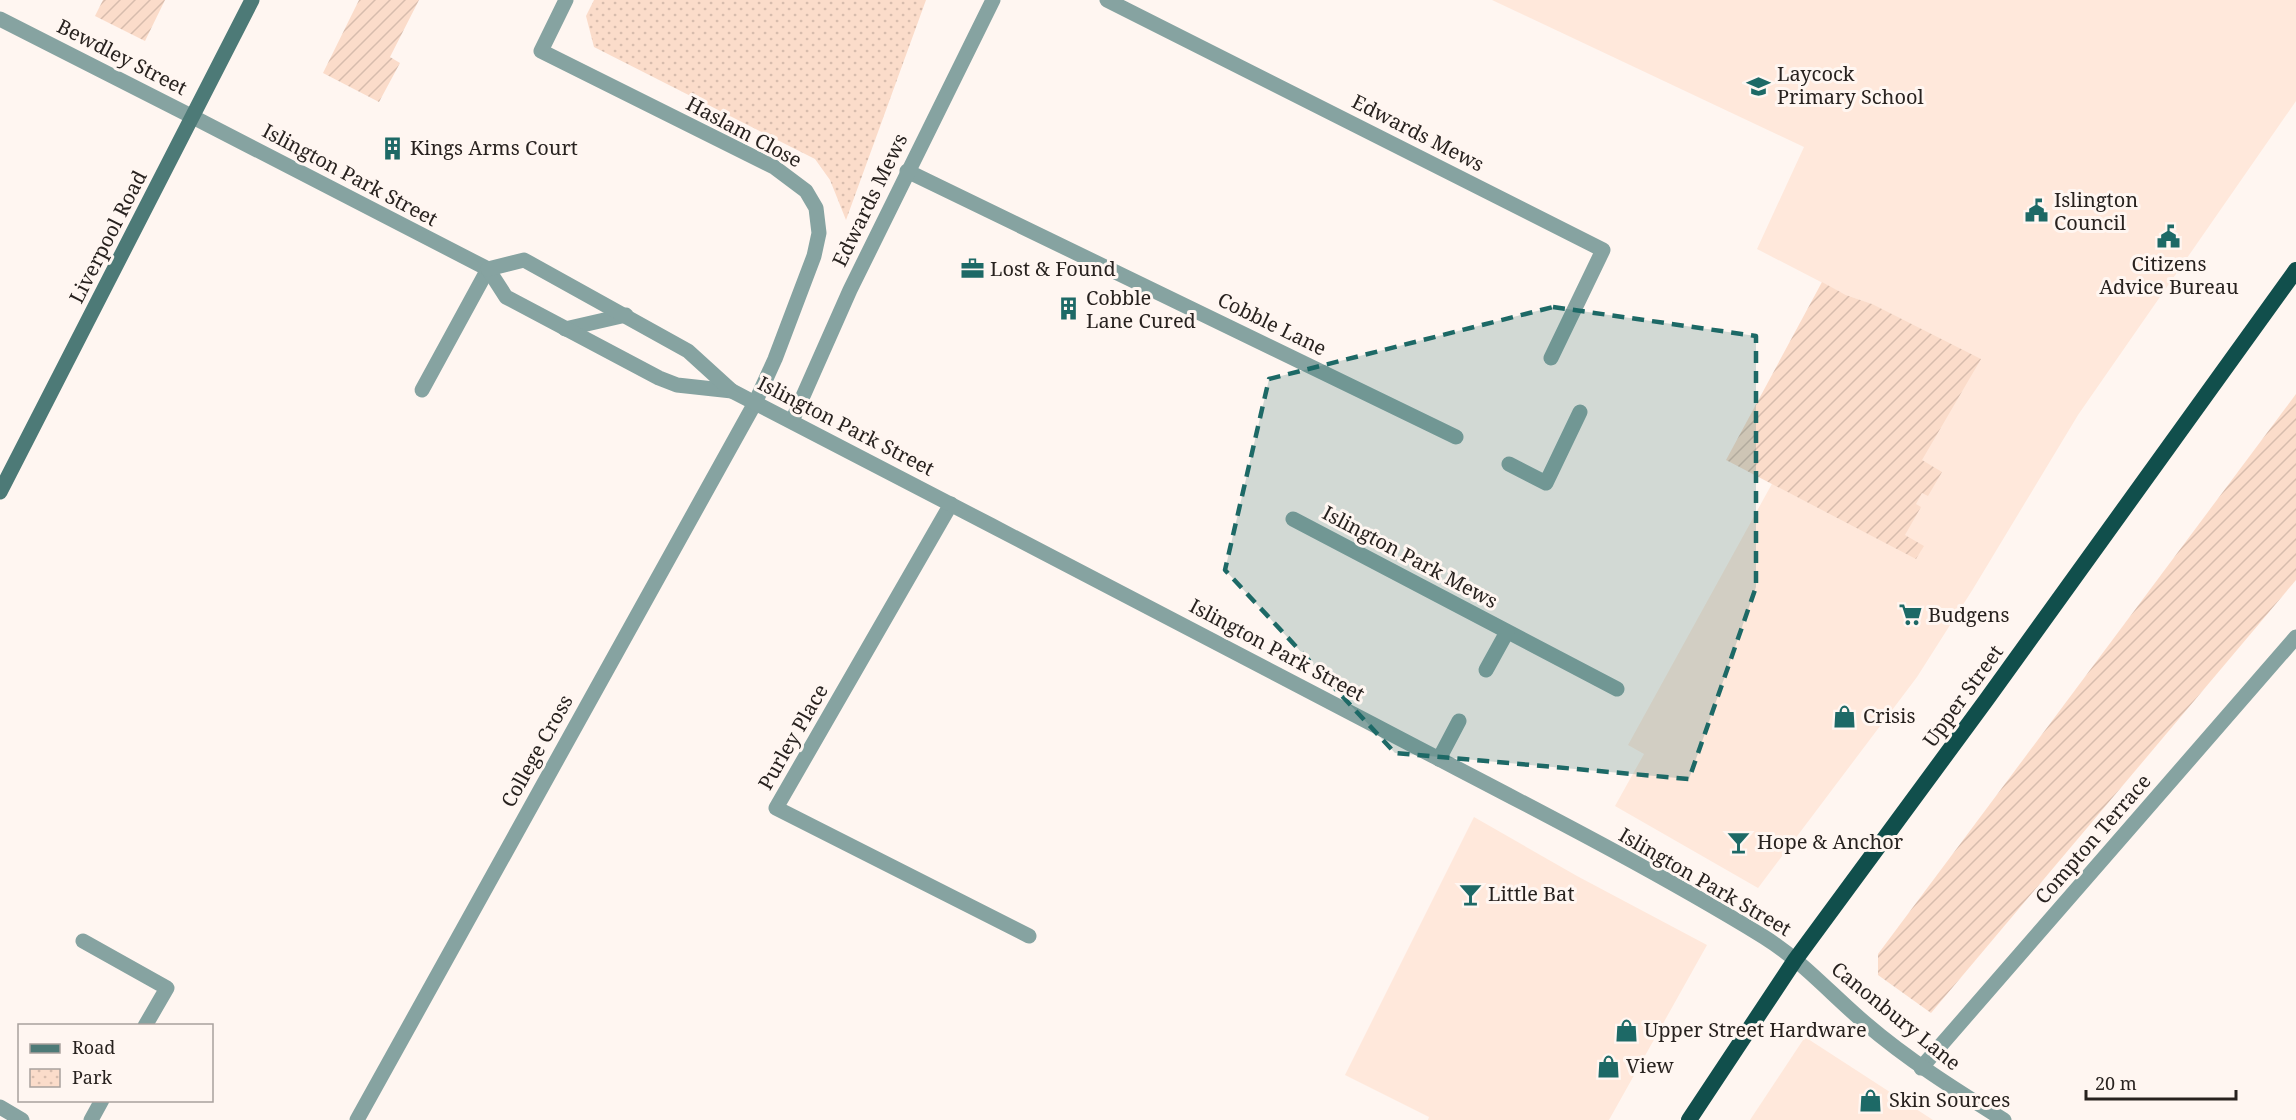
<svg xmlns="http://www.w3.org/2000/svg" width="2296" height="1120" font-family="'Noto Serif',serif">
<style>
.built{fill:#ffe8db}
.park{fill:url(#park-dots)}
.garden{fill:url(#garden-furrows)}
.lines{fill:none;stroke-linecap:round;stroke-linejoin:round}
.service{stroke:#86a3a1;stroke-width:15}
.minor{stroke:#86a3a1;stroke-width:15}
.tertiary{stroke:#86a3a1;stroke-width:15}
.secondary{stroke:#4d7a77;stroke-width:15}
.trunk{stroke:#114f4c;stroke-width:16}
.marked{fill:#1d6966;fill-opacity:0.2;stroke:#1d6966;stroke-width:4.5;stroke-dasharray:12 8;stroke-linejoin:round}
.labels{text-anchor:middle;stroke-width:6;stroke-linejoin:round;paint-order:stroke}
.street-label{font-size:20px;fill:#28221f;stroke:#fff6f1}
.poi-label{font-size:20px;fill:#28221f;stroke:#fff6f1;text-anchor:start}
</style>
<defs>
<pattern id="park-dots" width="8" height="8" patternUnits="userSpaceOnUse" patternTransform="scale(1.5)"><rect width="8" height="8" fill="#fbdcca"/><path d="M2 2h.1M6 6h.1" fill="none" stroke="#d7bcad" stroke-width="1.8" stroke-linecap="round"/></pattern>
<pattern id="garden-furrows" width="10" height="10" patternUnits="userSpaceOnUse" patternTransform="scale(1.5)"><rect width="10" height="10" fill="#fbdcca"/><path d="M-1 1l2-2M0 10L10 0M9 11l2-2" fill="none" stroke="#d7bcad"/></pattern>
</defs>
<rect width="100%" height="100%" fill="#fff6f1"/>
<g class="built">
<path d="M 1492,0 L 2296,0 L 2296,101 L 2078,415 L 1973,589 L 1917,677 L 1758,888 L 1615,806 L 1644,754 L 1628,745 L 1871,304 L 1846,295 L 1757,249 L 1804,147 Z"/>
<path d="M 1474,817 L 1577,876 L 1707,945 L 1609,1120 L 1428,1120 L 1429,1117 L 1345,1075 Z"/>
<path d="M 1805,1037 L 1933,1120 L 1750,1120 Z"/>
</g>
<path class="park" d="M 594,0 L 926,0 L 846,220 L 830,180 L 815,159 L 594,47 L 586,16 Z"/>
<g class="garden">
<path d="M 103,0 L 165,0 L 145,41 L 95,16 Z"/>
<path d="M 359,0 L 419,0 L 390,57 L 400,63 L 379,102 L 323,73 Z"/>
<path d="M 1822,282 L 1846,295 L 1872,304 L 1981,359 L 1922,460 L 1942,472 L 1928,496 L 1922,493 L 1916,504 L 1921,507 L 1905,535 L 1924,546 L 1916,559 L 1726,460 Z"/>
<path d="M 2296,394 L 2296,580 L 1931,1013 L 1878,975 L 1878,954 Z"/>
</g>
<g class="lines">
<g class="service">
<path d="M 566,0 L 541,51 L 774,167 L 806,191 L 816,208 L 819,233 L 814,256 L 775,359 L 755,403"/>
<path d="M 907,171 L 1456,437"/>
<path d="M 565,329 L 626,315"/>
<path d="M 422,390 L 488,269"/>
<path d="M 1509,464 L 1546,483 L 1580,412"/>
<path d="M 951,504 L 776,808 L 1029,936"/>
<path d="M 1293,519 L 1617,689"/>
<path d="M 1486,670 L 1507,632"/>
<path d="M 1439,759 L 1459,721"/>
<path d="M 83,941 L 167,988 L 145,1026"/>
<path d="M 91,1120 L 102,1100"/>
</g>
<g class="minor">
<path d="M 1107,0 L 1603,250 L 1551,358"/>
<path d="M 0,19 L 193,117"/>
<path d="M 792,421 L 850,290 L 993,0"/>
<path d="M 1921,1068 L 2296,637"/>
<path d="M 0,1107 L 22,1120"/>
<path d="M 357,1120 L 755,403"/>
</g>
<g class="tertiary">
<path d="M 193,117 L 488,269 L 506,297 L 659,378 L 677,385 L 732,391"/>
<path d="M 488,269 L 524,260 L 688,351 L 732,391 C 946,502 1161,613 1374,725 C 1505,794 1638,860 1764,937 C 1801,960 1831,994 1865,1023 C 1908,1060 1956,1090 2004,1120"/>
</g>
<path class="secondary" d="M 0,492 L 252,0"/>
<path class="trunk" d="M 1689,1120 L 1795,960 L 1987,699 L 2296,270"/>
</g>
<path class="marked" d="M 1553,307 L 1756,336 L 1756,587 L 1689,779 L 1395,753 L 1225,570 L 1269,379 Z"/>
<defs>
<symbol id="school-bare" viewBox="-9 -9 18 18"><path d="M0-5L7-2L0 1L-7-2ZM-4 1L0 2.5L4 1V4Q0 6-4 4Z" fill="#1d6966" stroke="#fff6f1" stroke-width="2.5" paint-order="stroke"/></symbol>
<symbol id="building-bare" viewBox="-9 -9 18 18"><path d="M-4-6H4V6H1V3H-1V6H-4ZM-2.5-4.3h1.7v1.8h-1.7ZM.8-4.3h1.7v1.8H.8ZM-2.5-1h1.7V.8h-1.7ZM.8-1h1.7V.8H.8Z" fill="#1d6966" stroke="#fff6f1" stroke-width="2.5" paint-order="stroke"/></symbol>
<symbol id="civic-bare" viewBox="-9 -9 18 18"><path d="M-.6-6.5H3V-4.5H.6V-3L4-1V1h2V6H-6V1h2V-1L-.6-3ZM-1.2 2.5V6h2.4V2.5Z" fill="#1d6966" stroke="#fff6f1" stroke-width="2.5" paint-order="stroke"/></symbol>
<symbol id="office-bare" viewBox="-9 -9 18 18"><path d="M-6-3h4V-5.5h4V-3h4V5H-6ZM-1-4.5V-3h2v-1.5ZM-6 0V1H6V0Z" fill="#1d6966" stroke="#fff6f1" stroke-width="2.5" paint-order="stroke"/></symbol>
<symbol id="supermarket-bare" viewBox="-9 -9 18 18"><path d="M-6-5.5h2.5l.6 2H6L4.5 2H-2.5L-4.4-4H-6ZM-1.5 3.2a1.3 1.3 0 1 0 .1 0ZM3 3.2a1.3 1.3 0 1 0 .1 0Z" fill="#1d6966" stroke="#fff6f1" stroke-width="2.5" paint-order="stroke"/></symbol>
<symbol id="shop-bare" viewBox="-9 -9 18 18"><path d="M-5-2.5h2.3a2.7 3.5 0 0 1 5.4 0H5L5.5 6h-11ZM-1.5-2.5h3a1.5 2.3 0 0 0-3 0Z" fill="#1d6966" stroke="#fff6f1" stroke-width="2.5" paint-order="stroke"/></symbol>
<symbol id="bar-bare" viewBox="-9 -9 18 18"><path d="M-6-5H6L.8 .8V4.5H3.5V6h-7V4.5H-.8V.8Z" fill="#1d6966" stroke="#fff6f1" stroke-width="2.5" paint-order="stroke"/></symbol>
</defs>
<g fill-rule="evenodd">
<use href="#school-bare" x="1742" y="70" width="33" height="33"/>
<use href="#building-bare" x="376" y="132" width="33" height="33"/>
<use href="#civic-bare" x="2020" y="194" width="33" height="33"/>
<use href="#civic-bare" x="2152" y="220" width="33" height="33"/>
<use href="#office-bare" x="956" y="252" width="33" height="33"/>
<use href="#building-bare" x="1052" y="292" width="33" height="33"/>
<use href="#supermarket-bare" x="1894" y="598" width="33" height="33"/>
<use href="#shop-bare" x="1828" y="700" width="33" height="33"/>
<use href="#bar-bare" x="1722" y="826" width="33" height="33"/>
<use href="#bar-bare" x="1454" y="878" width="33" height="33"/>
<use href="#shop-bare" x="1610" y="1014" width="33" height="33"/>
<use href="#shop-bare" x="1592" y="1050" width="33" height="33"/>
<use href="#shop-bare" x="1854" y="1084" width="33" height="33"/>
</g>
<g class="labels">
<g class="street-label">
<text transform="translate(122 57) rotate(27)" y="7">Bewdley Street</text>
<text transform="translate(744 132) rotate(28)" y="7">Haslam Close</text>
<text transform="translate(1418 133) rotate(27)" y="7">Edwards Mews</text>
<text transform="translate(350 175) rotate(28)" y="7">Islington Park Street</text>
<text transform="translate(870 200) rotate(-64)" y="7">Edwards Mews</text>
<text transform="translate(108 237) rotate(-63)" y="7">Liverpool Road</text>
<text transform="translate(1272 324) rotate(26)" y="7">Cobble Lane</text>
<text transform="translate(846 426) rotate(27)" y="7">Islington Park Street</text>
<text transform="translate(1410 557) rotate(28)" y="7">Islington Park Mews</text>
<text transform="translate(1277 650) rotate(28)" y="7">Islington Park Street</text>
<text transform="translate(1963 696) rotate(-54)" y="7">Upper Street</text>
<text transform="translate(793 737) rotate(-60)" y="7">Purley Place</text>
<text transform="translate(537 751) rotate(-61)" y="7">College Cross</text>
<text transform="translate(2093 839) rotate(-49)" y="7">Compton Terrace</text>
<text transform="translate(1705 882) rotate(30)" y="7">Islington Park Street</text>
<text transform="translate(1896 1016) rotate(39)" y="7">Canonbury Lane</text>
</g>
<g class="poi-label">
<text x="1777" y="81">Laycock<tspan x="1777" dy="23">Primary School</tspan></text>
<text x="410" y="155">Kings Arms Court</text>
<text x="2054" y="207">Islington<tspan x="2054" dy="23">Council</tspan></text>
<text x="2169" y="271" text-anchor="middle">Citizens<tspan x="2169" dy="23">Advice Bureau</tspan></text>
<text x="990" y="276">Lost &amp; Found</text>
<text x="1086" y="305">Cobble<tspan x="1086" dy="23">Lane Cured</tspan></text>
<text x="1928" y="622">Budgens</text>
<text x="1863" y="723">Crisis</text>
<text x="1757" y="849">Hope &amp; Anchor</text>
<text x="1488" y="901">Little Bat</text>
<text x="1644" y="1037">Upper Street Hardware</text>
<text x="1626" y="1073">View</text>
<text x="1889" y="1107">Skin Sources</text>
</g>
</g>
<rect x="18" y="1024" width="195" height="78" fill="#fff6f1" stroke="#a9a19d" stroke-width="1.5"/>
<rect x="30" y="1044" width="30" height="9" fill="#4d7a77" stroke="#a9a19d" stroke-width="1.5"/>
<text x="72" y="1054" font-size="18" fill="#28221f">Road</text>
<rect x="30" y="1069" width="30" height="18" fill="url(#park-dots)" stroke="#a9a19d" stroke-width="1.5"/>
<text x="72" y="1084" font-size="18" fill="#28221f">Park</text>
<path d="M2086 1090v9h150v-9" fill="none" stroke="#28221f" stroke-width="3"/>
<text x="2095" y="1090" font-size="18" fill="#28221f" stroke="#fff6f1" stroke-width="4.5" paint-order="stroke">20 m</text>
</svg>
